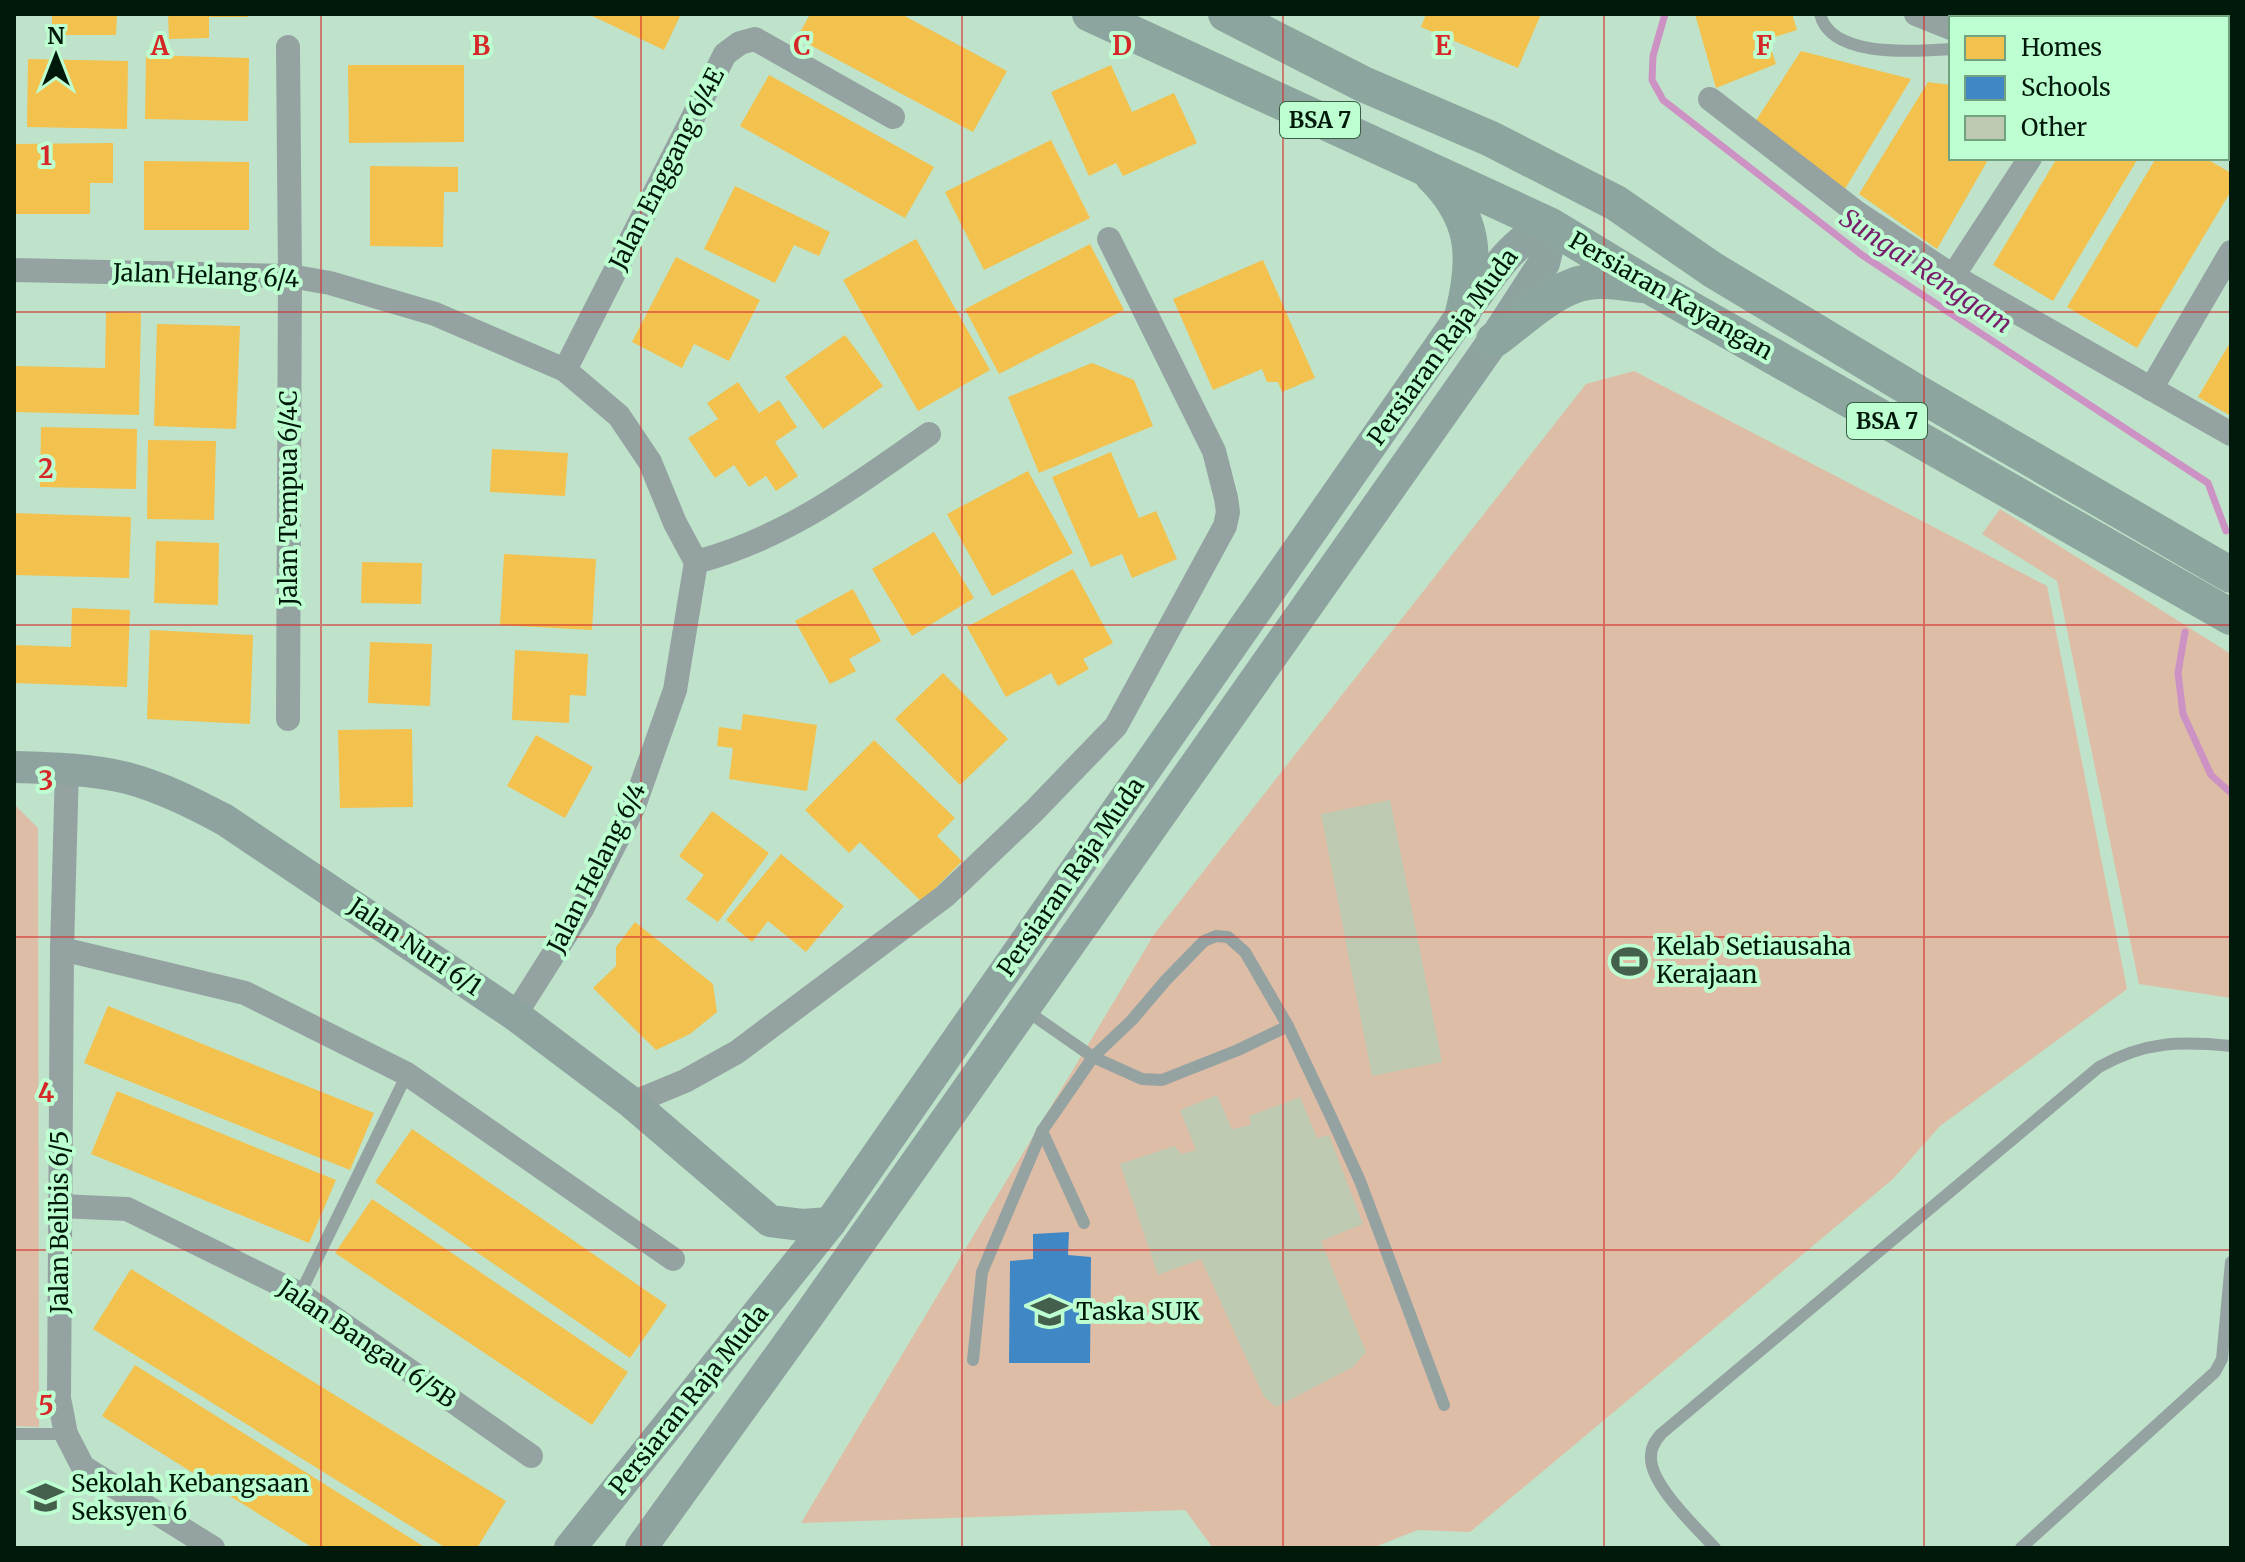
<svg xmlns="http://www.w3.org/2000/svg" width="2245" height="1562" font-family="Merriweather,serif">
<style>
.green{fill:#debda6}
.homes{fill:#f2c14e}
.schools{fill:#3f88c5}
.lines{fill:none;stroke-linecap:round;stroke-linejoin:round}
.stream{stroke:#cc92c4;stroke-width:7}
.building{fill:#bdc9b1}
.lane{stroke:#94a3a2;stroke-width:12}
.street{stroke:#94a3a2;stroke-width:24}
.secondary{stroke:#8ea29f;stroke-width:32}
.primary{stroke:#8ca59e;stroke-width:36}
.grid{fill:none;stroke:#d62828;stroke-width:2;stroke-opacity:0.55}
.labels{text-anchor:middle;stroke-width:8;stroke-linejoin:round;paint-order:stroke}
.shield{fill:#bdffd1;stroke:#395e46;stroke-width:2}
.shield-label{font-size:22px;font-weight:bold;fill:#01190a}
.street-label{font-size:24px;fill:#01190a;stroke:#bdffd1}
.poi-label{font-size:24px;fill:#01190a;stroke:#bdffd1;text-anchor:start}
.water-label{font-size:26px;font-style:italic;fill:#781f6c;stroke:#bdffd1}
.grid-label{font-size:26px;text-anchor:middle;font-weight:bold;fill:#d62828;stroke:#bdffd1;stroke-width:8;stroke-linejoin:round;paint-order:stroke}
</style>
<rect width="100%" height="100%" fill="#bfe3ca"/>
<g class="green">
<path d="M 1965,14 L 2231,14 L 2231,102 L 2227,101 L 2227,18 L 1975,18 Z"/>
<path d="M 1634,371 L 2047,586 L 2127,989 L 1940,1126 L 1893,1179 L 1470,1532 L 1418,1530 L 1372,1548 L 1213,1548 L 1185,1510 L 801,1523 L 1155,933 L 1586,384 Z"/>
<path d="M 2000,509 L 2231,654 L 2231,998 L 2139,984 L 2057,581 L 1982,534 Z"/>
<path d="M 14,804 L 38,828 L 39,1427 L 14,1426 Z"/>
</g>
<g class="homes">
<path d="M 52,14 L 117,14 L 116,35 L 52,35 Z"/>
<path d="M 168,14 L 248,14 L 248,17 L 209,17 L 209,38 L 169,39 Z"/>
<path d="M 588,14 L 681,14 L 664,50 Z"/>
<path d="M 810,14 L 901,14 L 1007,71 L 973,132 L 797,38 Z"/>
<path d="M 1426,14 L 1541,14 L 1518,68 L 1421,27 Z"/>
<path d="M 1695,14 L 1792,14 L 1797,30 L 1768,39 L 1776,64 L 1716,88 Z"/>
<path d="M 1801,51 L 1911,79 L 1845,189 L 1755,122 Z"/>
<path d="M 146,55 L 249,58 L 248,121 L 145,119 Z"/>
<path d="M 28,59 L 128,61 L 127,129 L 27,127 Z"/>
<path d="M 348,65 L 464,65 L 464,142 L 349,143 Z"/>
<path d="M 1111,65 L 1132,112 L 1174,93 L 1197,143 L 1123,176 L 1116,163 L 1089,176 L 1051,92 Z"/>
<path d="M 769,75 L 934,167 L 905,218 L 740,126 Z"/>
<path d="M 1928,82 L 1951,85 L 1951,158 L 1989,158 L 1937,249 L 1859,194 Z"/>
<path d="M 1051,140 L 1090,218 L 984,270 L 945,192 Z"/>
<path d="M 113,143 L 113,183 L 90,183 L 90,214 L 14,214 L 14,144 Z"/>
<path d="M 2057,158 L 2137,160 L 2053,301 L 1993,265 Z"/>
<path d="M 2156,158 L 2205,158 L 2231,173 L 2231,191 L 2137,348 L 2067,307 Z"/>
<path d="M 144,161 L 249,162 L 249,230 L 144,230 Z"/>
<path d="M 370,166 L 458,167 L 458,192 L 444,192 L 443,247 L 370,246 Z"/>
<path d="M 735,186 L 830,232 L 819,256 L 794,245 L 775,283 L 704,249 Z"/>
<path d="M 916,239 L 990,370 L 918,411 L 843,280 Z"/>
<path d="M 1090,244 L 1124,310 L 999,374 L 965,309 Z"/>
<path d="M 676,257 L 760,300 L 729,361 L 694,344 L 682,368 L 632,342 Z"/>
<path d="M 1263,260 L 1315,378 L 1282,392 L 1278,382 L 1267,382 L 1262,369 L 1213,390 L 1173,299 Z"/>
<path d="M 106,312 L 141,313 L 139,415 L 14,412 L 14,366 L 105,368 Z"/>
<path d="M 157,324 L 240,326 L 236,429 L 154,426 Z"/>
<path d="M 845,335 L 883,386 L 823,429 L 785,377 Z"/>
<path d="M 2231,341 L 2231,416 L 2198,397 Z"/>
<path d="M 1092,363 L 1134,380 L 1153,426 L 1039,473 L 1008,397 Z"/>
<path d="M 738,382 L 759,413 L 779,400 L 797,427 L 775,442 L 798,476 L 776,491 L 766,476 L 749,487 L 734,465 L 715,478 L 688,438 L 718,419 L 707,403 Z"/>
<path d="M 41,427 L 137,429 L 136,489 L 40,487 Z"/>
<path d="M 148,440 L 216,441 L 214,520 L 147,519 Z"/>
<path d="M 492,449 L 568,453 L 565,496 L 490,492 Z"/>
<path d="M 1111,452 L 1139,518 L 1156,511 L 1177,559 L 1132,578 L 1122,554 L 1091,567 L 1052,477 Z"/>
<path d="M 1028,471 L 1073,553 L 992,596 L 947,514 Z"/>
<path d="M 14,513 L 131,517 L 129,578 L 14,575 Z"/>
<path d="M 934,532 L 974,598 L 912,636 L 872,569 Z"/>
<path d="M 156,541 L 219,543 L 218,605 L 154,603 Z"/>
<path d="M 504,554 L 596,559 L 592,630 L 500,625 Z"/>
<path d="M 362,562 L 422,563 L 421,604 L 361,603 Z"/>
<path d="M 1073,569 L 1113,643 L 1083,659 L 1089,669 L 1058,686 L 1051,673 L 1006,697 L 967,627 Z"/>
<path d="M 853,589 L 881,641 L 849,659 L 856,671 L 830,684 L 795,621 Z"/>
<path d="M 72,608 L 130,610 L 127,687 L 14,683 L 14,645 L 71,647 Z"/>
<path d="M 150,630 L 253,635 L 250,724 L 147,719 Z"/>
<path d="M 370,642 L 432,644 L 430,706 L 368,703 Z"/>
<path d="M 515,650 L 588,654 L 586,696 L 570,695 L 569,723 L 512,720 Z"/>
<path d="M 943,673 L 1008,739 L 960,785 L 895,719 Z"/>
<path d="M 743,714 L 817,725 L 807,791 L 729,779 L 733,748 L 717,746 L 719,727 L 741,730 Z"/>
<path d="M 412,729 L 413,807 L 340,808 L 338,730 Z"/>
<path d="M 536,735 L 593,767 L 565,818 L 507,786 Z"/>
<path d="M 874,740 L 955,818 L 937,836 L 962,861 L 922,902 L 860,842 L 849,853 L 805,810 Z"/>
<path d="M 712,811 L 769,853 L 718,922 L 686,899 L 704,875 L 679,856 Z"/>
<path d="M 781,854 L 844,906 L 806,952 L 768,921 L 752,942 L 726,920 Z"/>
<path d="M 635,922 L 713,984 L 717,1012 L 690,1034 L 656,1050 L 593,988 L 616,966 L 616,947 Z"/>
<path d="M 108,1006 L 374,1113 L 350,1170 L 84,1063 Z"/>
<path d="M 117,1091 L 336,1180 L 309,1243 L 91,1154 Z"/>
<path d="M 412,1129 L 667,1305 L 630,1358 L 375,1182 Z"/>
<path d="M 372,1199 L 628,1372 L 592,1425 L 335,1253 Z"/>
<path d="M 131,1269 L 506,1501 L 477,1548 L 446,1548 L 93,1329 Z"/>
<path d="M 135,1365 L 426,1548 L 313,1548 L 102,1416 Z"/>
</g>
<path class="schools" d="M 1069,1232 L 1068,1255 L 1091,1257 L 1090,1363 L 1009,1363 L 1010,1261 L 1033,1259 L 1033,1234 Z"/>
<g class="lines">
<g class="stream">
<path d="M 1665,14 L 1653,56 L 1652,80 L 1663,100 L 1862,255 L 2208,483 L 2226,531"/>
<path d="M 2185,632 L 2178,673 L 2183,714 L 2211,775 L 2231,793"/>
</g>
</g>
<g class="building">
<path d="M 1390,800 L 1442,1062 L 1372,1076 L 1321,814 Z"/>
<path d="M 1217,1095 L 1232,1129 L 1251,1125 L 1249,1116 L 1300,1097 L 1317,1138 L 1329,1135 L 1363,1224 L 1321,1241 L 1366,1352 L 1353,1367 L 1276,1407 L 1264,1397 L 1201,1259 L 1158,1275 L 1120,1164 L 1175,1146 L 1181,1154 L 1196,1150 L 1180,1110 Z"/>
</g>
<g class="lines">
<g class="lane">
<path d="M 1820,14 C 1831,59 1915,51 1951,49"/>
<path d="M 1024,1009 L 1093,1057 L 1142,1079 L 1162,1080 L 1238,1050 L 1288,1026"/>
<path d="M 1042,1131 L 1084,1223"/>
<path d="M 300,1294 L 407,1074"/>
<path d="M 973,1360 L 982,1272 L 1042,1131 L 1093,1057 L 1132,1020 L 1166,980 L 1204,941 L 1216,936 L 1228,937 L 1245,952 L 1288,1026 L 1332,1119 L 1360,1181 L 1444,1405"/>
<path d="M 14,1434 L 66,1434"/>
<path d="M 1715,1548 C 1697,1528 1649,1484 1651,1456 C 1651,1447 1655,1441 1661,1434 L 2099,1067 C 2145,1041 2181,1041 2231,1046"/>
<path d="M 2021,1548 L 2215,1372 L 2222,1359 L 2231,1262"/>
</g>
<g class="street">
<path d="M 1916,14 L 1951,28"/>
<path d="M 288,47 L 290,276 L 288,719"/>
<path d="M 1710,99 L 1856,212 L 1953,276 L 2231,434"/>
<path d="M 2227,123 L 2231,124"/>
<path d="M 14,270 L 290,276 L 330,283 L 435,314 L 565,370 L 619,416 L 650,462 L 675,523 L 696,562 L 675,690 L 634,806 L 582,909 L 515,1015"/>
<path d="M 1953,276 L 2030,158"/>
<path d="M 565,370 L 725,54 L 740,43 L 755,39 L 893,117"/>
<path d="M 2151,389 L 2231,252"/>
<path d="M 696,562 C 786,538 854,487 929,434"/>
<path d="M 67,768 L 62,949 L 59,1398 L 66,1434 L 83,1467 L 213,1548"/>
<path d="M 62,949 L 245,993 L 407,1074 L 673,1259"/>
<path d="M 632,1103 L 685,1081 L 737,1052 L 945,896 L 1034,811 L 1116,726 L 1225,526 L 1228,512 L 1226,498 L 1214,451 L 1109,239"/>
<path d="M 60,1206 L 127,1209 L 300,1294 L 531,1456"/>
</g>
<g class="secondary">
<path d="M 14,767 C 51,768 90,769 127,778 C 161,787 193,803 225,820 L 515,1015 L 632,1103 L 770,1221 L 802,1225 L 830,1223"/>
<path d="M 570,1548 L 830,1223 L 1463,313 C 1490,279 1508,243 1549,225 L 1549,243 L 1544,263 L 1494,340 L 811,1312 L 641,1548"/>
</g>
<g class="primary">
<path d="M 1090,14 L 1549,225 L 1648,285 L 2231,617"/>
<path d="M 1226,14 L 1363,84 L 1491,139 L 1616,203 L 1713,270 L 1916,392 L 2231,575"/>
<path d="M 1432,175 C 1475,217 1477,257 1463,313"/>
<path d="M 1494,340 C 1519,322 1544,297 1573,286 C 1594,277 1620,282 1642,285"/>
</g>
</g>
<path class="grid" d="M 321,14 L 321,1548M 641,14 L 641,1548M 962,14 L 962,1548M 1283,14 L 1283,1548M 1604,14 L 1604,1548M 1924,14 L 1924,1548M 14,312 L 2231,312M 14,625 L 2231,625M 14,937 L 2231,937M 14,1250 L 2231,1250"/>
<defs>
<symbol id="stadium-bare" viewBox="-9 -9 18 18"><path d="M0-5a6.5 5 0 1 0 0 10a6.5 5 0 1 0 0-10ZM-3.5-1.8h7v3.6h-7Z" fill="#44604d" stroke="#bdffd1" stroke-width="2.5" paint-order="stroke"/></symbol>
<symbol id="school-bare" viewBox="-9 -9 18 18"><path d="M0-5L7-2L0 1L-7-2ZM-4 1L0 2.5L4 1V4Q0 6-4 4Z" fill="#44604d" stroke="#bdffd1" stroke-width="2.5" paint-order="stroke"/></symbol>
</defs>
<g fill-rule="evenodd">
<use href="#stadium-bare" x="1604" y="936" width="51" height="51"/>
<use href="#school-bare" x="1024" y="1286" width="51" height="51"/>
<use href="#school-bare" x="20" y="1472" width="51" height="51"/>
</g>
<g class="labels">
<g class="shield">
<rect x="1280" y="102" width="80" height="36" rx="6"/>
<rect x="1847" y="403" width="80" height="36" rx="6"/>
</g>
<g class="shield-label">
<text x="1320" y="128">BSA 7</text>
<text x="1887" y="429">BSA 7</text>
</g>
<g class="street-label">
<text transform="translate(667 169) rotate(-63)" y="8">Jalan Enggang 6/4E</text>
<text transform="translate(206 276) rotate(2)" y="8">Jalan Helang 6/4</text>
<text transform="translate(1671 296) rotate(30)" y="8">Persiaran Kayangan</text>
<text transform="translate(1443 347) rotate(-54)" y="8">Persiaran Raja Muda</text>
<text transform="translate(289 498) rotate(-90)" y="8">Jalan Tempua 6/4C</text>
<text transform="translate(597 868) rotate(-63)" y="8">Jalan Helang 6/4</text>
<text transform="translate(1071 877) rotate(-55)" y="8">Persiaran Raja Muda</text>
<text transform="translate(415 947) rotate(34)" y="8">Jalan Nuri 6/1</text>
<text transform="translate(60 1222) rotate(-90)" y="8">Jalan Belibis 6/5</text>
<text transform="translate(367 1344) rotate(34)" y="8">Jalan Bangau 6/5B</text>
<text transform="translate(689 1400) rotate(-51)" y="8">Persiaran Raja Muda</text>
</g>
<g class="poi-label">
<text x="1656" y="955">Kelab Setiausaha<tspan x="1656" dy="28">Kerajaan</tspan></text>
<text x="1076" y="1320">Taska SUK</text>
<text x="71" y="1492">Sekolah Kebangsaan<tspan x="71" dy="28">Seksyen 6</tspan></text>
</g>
<g class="water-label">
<text transform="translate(1926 271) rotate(34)" y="9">Sungai Renggam</text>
</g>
</g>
<g class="grid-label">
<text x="160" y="55">A</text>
<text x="481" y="55">B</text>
<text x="802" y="55">C</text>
<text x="1122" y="55">D</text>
<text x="1443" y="55">E</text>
<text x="1764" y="55">F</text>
<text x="46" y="165">1</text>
<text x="46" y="478">2</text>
<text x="46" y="790">3</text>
<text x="46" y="1102">4</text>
<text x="46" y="1415">5</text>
</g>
<rect width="2245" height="1562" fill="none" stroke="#01190a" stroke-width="32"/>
<rect x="1949" y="16" width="280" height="144" fill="#bdffd1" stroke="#72a381" stroke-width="2"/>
<rect x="1965" y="36" width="40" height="24" fill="#f2c14e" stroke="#72a381" stroke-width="2"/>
<text x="2021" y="56" font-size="24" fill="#01190a">Homes</text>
<rect x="1965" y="76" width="40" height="24" fill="#3f88c5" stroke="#72a381" stroke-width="2"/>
<text x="2021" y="96" font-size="24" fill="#01190a">Schools</text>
<rect x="1965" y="116" width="40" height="24" fill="#bdc9b1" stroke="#72a381" stroke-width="2"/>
<text x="2021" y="136" font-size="24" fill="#01190a">Other</text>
<g transform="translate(56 56)" stroke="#bdffd1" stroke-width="6" paint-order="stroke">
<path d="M0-6L14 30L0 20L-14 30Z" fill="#01190a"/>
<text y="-12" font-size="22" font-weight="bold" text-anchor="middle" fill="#01190a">N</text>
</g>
</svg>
